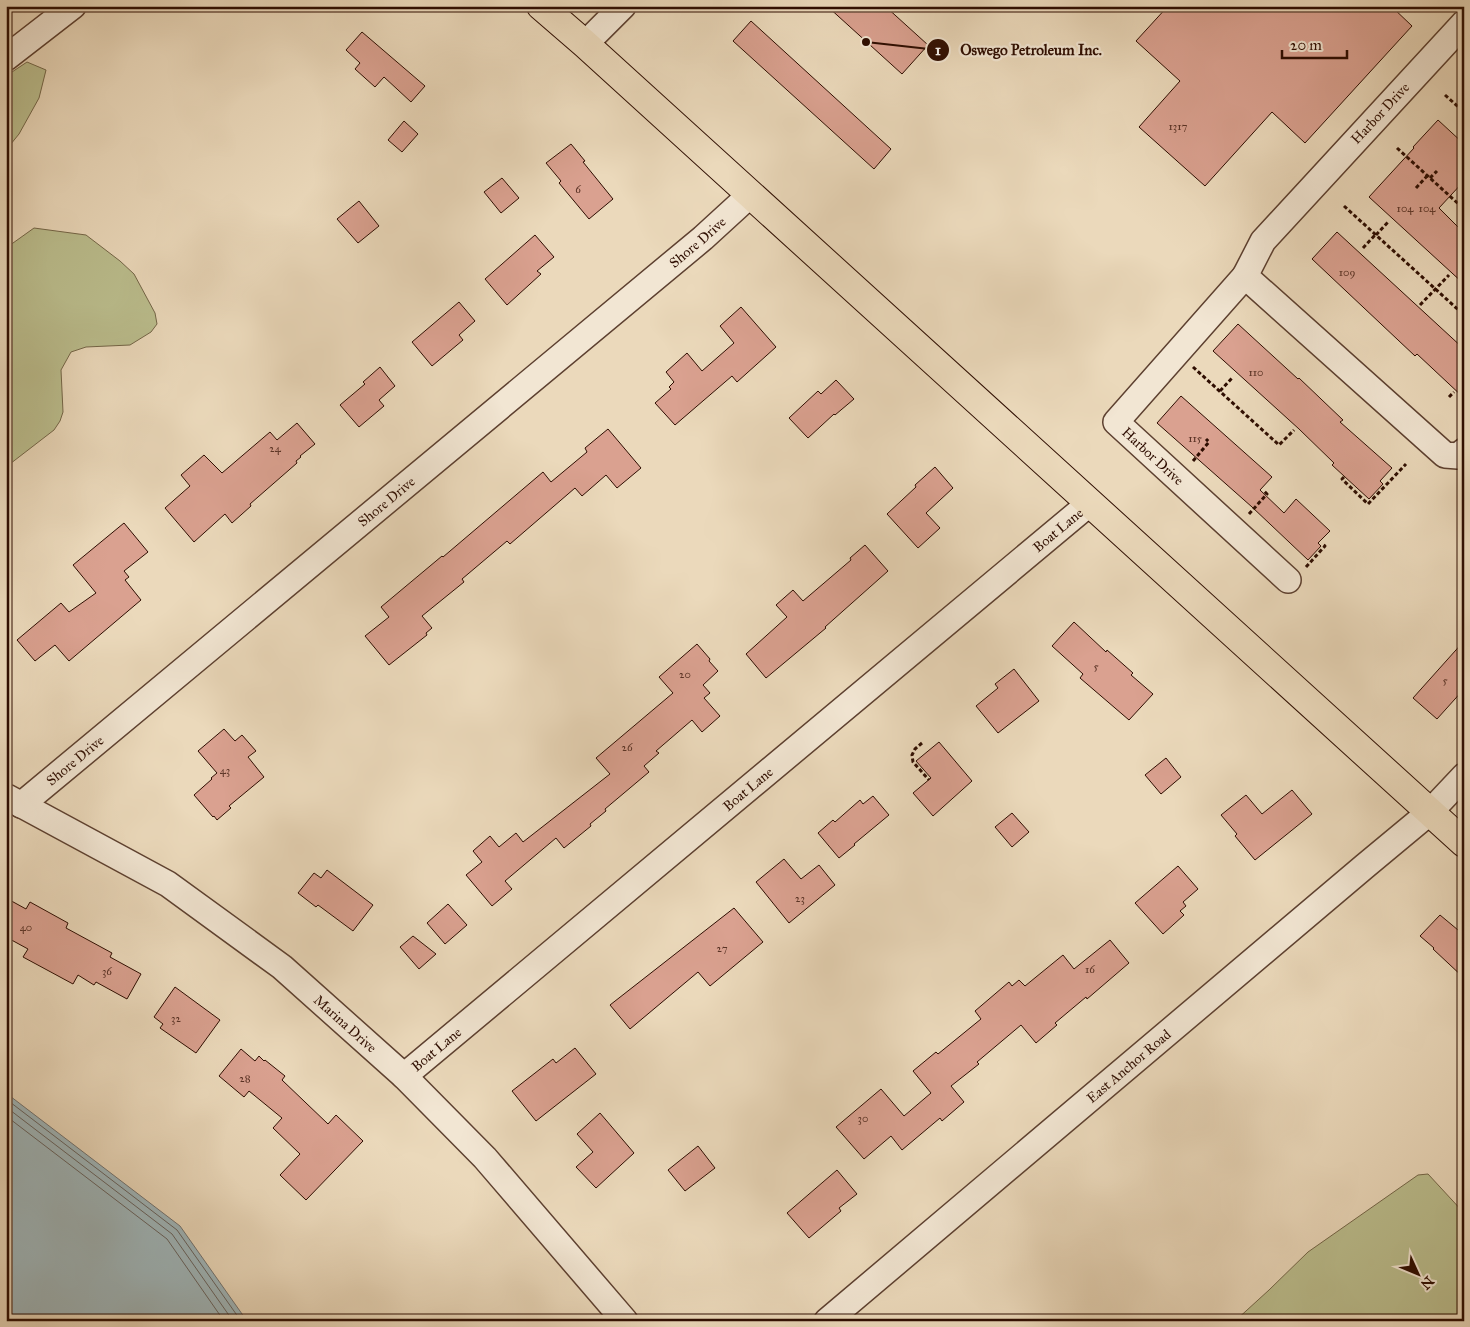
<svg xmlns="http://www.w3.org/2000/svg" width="1470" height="1327" font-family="'IM FELL Great Primer',serif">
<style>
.green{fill:#bbbe8e;stroke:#746648}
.water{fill:#9fb7bc;stroke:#727371}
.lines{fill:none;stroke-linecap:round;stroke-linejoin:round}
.shore{stroke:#66625e;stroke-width:1}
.building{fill:#daa190;stroke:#2e0d01}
.minor-casing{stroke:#5d4030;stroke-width:28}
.major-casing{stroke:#2e0d01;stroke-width:30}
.path{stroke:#2e0d01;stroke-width:3;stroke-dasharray:4 2.5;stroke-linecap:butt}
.minor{stroke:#f2e6d3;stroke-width:25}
.major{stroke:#ebd9bb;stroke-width:28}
.labels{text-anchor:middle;stroke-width:4.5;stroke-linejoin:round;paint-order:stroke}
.number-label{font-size:11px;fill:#593225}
.street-label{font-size:14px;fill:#2e0d01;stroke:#f2e6d3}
.leader{fill:none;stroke:#2e0d01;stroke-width:2}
.callout-dot{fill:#2e0d01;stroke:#f2e6d3;stroke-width:2}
.mark-label{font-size:15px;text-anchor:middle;font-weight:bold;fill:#fff}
.callout-label{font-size:15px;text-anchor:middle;font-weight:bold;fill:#2e0d01;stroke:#f2e6d3;stroke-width:4.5;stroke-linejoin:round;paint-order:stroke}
</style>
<rect width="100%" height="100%" fill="#ebd9bb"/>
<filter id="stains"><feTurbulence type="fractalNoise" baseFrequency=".004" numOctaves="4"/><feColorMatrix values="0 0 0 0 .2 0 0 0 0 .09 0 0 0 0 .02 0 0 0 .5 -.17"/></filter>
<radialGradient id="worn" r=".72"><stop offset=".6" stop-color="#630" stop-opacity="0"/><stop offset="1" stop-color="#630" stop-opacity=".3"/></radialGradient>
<g class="green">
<path d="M 27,62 L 46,70 L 39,98 L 19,134 L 6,150 L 6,76 Z"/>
<path d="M 34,228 L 86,235 L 120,261 L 134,274 L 155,313 L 157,324 L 151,332 L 130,345 L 86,347 L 71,352 L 61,370 L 63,412 L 60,421 L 54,430 L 6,467 L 6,248 Z"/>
<path d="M 1428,1174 L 1464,1213 L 1464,1321 L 1235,1321 L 1269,1290 L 1308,1252 L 1418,1175 Z"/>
</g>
<path class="water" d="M 6,1093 L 180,1226 L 247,1321 L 6,1321 Z"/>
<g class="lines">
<g class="shore">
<path d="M 6,1099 L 177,1230 L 241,1321"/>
<path d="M 6,1107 L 172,1234 L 233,1321"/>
<path d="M 6,1116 L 167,1239 L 224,1321"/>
</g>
</g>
<g class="building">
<path d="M 827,6 L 885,6 L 928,45 L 902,74 Z"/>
<path d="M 1168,6 L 1391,6 L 1412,26 L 1305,143 L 1272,112 L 1205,186 L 1139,127 L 1180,81 L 1136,41 Z"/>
<path d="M 751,21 L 891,149 L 874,169 L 733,41 Z"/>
<path d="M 362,32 L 425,86 L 411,102 L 384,77 L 375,87 L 355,69 L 360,63 L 346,50 Z"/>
<path d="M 1438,120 L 1464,144 L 1464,181 L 1439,208 L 1464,233 L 1464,284 L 1369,197 L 1414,148 L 1413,147 Z"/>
<path d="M 404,121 L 418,134 L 402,152 L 388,140 Z"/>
<path d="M 571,144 L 585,161 L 583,162 L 613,199 L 589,219 L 559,183 L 561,181 L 546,163 Z"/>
<path d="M 502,178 L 519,198 L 501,213 L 484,192 Z"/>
<path d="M 359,201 L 379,226 L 358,243 L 337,219 Z"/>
<path d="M 1337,232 L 1464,349 L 1464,398 L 1417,354 L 1415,356 L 1312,259 Z"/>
<path d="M 535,235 L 554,257 L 537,271 L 541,274 L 507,305 L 485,279 Z"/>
<path d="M 459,302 L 475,321 L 459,335 L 463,340 L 432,366 L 412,342 Z"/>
<path d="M 741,307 L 776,347 L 737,382 L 732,376 L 675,425 L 655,403 L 671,389 L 669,387 L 674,382 L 666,372 L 687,353 L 702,371 L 734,343 L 720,326 Z"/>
<path d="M 1238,324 L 1298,379 L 1299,378 L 1343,420 L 1340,422 L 1392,468 L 1380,481 L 1383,484 L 1369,499 L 1332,465 L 1334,463 L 1299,429 L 1213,351 Z"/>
<path d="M 380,367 L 395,386 L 379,400 L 384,406 L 359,427 L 340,405 L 365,384 L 363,382 Z"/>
<path d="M 836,380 L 854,399 L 835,415 L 834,414 L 808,438 L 789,418 L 818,391 L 821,394 Z"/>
<path d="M 1181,396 L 1272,477 L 1260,490 L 1284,513 L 1296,499 L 1330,531 L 1318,543 L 1321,546 L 1308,560 L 1252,507 L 1157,423 Z"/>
<path d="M 297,423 L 315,444 L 300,456 L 301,457 L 296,461 L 297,463 L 250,504 L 251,506 L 232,523 L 225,514 L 194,542 L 165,508 L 190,486 L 181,475 L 204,455 L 222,473 L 270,432 L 277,440 Z"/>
<path d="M 608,429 L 641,468 L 617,488 L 606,475 L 582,496 L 575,488 L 510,544 L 507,541 L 462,579 L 464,582 L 422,616 L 432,628 L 426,633 L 427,635 L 389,665 L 365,636 L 389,617 L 381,607 L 442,556 L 443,557 L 543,472 L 551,482 L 587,452 L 585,448 Z"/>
<path d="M 935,467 L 953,488 L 926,513 L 940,528 L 918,548 L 887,514 L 916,487 L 915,485 Z"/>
<path d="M 124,523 L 148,552 L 124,571 L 129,577 L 125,580 L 141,600 L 69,661 L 55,645 L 35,661 L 17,640 L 61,603 L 69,612 L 96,593 L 73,565 Z"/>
<path d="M 865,545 L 888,571 L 825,627 L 826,628 L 766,678 L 746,654 L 787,617 L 776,605 L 793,590 L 803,601 L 851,560 L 850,558 Z"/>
<path d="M 1074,622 L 1106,652 L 1107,650 L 1133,673 L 1131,675 L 1153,694 L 1129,720 L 1080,678 L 1083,674 L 1052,646 Z"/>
<path d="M 1464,641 L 1464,689 L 1437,719 L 1413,698 Z"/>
<path d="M 697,644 L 710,659 L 709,661 L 718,671 L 703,685 L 710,693 L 704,698 L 720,716 L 702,732 L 692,720 L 656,751 L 659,753 L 644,766 L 649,772 L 605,809 L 606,811 L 590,824 L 591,826 L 564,848 L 556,838 L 505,881 L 512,889 L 492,906 L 466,875 L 482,862 L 473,851 L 490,836 L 499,847 L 516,833 L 523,842 L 610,774 L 596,758 L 673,693 L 659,677 Z"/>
<path d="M 1014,669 L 1039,701 L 998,733 L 976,706 L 998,688 L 995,684 Z"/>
<path d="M 224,729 L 235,741 L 242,735 L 256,751 L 248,757 L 264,777 L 229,806 L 231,808 L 217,820 L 214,816 L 213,817 L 194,795 L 212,779 L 211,778 L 217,773 L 198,751 Z"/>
<path d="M 939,742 L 972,781 L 933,816 L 913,793 L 931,778 L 916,761 Z"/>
<path d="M 1166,758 L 1181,777 L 1161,794 L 1145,775 Z"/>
<path d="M 1292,790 L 1312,814 L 1255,860 L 1235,836 L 1237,834 L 1221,815 L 1246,795 L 1262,814 Z"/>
<path d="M 873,796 L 889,815 L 854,844 L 855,845 L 839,858 L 818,833 L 833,820 L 835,822 L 860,800 L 863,804 Z"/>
<path d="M 1012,813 L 1029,832 L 1012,847 L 995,827 Z"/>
<path d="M 784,859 L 801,879 L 819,865 L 835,885 L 789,923 L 756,882 Z"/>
<path d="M 1178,866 L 1198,889 L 1183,902 L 1186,906 L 1180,911 L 1184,915 L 1163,934 L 1135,903 Z"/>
<path d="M 327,870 L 373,905 L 353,931 L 318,905 L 316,907 L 298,893 L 314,873 L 321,878 Z"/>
<path d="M 6,898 L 26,909 L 30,902 L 68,923 L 66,928 L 112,953 L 110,957 L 141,974 L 127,999 L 96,982 L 94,985 L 78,975 L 73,984 L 23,957 L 28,949 L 6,937 Z"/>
<path d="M 448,904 L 467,925 L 445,944 L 427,923 Z"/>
<path d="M 734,908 L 763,942 L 710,986 L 698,972 L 630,1029 L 610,1005 Z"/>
<path d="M 1440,915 L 1464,935 L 1464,978 L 1433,949 L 1434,948 L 1420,936 Z"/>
<path d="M 413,936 L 436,954 L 419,969 L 400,947 Z"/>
<path d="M 1110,940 L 1129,963 L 1087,999 L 1086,997 L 1055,1023 L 1057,1025 L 1036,1043 L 1021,1025 L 977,1062 L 979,1064 L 951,1086 L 964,1102 L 942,1121 L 940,1118 L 902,1150 L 891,1136 L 864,1159 L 836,1127 L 881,1089 L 904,1116 L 931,1093 L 913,1071 L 936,1052 L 938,1054 L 981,1019 L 975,1011 L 1009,982 L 1012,986 L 1019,980 L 1025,986 L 1063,955 L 1074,969 Z"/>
<path d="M 175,987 L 220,1020 L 196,1053 L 160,1028 L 163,1024 L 154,1017 Z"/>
<path d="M 575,1048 L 596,1074 L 536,1121 L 512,1091 L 553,1059 L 556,1063 Z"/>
<path d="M 241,1049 L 255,1061 L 259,1056 L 264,1061 L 265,1060 L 285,1076 L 282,1080 L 328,1124 L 336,1115 L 363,1141 L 306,1200 L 280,1175 L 300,1154 L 273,1128 L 282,1118 L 249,1091 L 244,1097 L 219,1076 Z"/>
<path d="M 600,1113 L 634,1153 L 596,1188 L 576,1167 L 593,1152 L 577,1134 Z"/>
<path d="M 698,1146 L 715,1168 L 685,1191 L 668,1170 Z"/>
<path d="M 837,1170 L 857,1194 L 839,1208 L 841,1211 L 809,1238 L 787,1213 Z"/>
</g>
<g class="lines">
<defs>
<g id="minor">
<path d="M 1464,23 L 1263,241 L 1245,276 L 1445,455 L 1458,456 L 1464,451"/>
<path d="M 585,44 L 623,6"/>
<path d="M 6,58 L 73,6"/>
<path id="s1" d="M 1245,276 L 1116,422 L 1288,580"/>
<path id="s2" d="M 7,797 L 168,884 L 282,967 L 404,1076 L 485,1158 L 625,1321"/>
<path id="s3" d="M 21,805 L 703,238 L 750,195"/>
<path id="s4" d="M 404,1076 L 1090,503"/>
<path id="s5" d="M 827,1321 L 1365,866 L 1430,812 L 1464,776"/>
</g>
<path id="major" d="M 541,6 L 585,44 L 1464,843"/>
</defs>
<use href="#minor" class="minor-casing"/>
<use href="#major" class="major-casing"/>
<g class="path">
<path d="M 1445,95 L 1464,112"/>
<path d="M 1397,148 L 1464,209"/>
<path d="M 1430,178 L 1437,171"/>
<path d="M 1416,188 L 1427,176"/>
<path d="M 1344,206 L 1464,315"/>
<path d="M 1376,235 L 1389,221"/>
<path d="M 1363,248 L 1376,234"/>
<path d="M 1420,305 L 1449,275"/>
<path d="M 1193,367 L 1279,445 L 1294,430"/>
<path d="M 1220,391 L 1233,377"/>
<path d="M 1449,397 L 1454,392"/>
<path d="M 1193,461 L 1209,442 L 1206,439"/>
<path d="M 1344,477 L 1342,479 L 1368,504 L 1406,464"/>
<path d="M 1249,514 L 1267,494 L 1264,491"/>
<path d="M 1306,567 L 1325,546 L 1322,544"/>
<path d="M 922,743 L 915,749 L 912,755 L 913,762 L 929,780"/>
</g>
<use href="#minor" class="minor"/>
<use href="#major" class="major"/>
</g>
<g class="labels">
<g class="number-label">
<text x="1178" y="130">1317</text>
<text x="578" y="193">6</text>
<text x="1405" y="212">104</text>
<text x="1427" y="212">104</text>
<text x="1347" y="276">109</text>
<text x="1256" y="376">110</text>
<text x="1195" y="442">115</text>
<text x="275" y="452">24</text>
<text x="1096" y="670">5</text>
<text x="685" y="678">20</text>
<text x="1445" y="684">5</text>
<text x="627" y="751">26</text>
<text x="225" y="774">43</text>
<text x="800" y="902">23</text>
<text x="26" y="931">40</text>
<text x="722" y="952">27</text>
<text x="1090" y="973">16</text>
<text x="107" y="975">36</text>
<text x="176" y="1022">32</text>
<text x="245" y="1082">28</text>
<text x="863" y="1122">30</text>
</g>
<g class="street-label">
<text transform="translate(1380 113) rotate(-47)" y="5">Harbor Drive</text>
<text dy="5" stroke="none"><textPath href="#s3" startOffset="880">Shore Drive</textPath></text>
<text dy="5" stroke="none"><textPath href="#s1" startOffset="245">Harbor Drive</textPath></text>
<text dy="5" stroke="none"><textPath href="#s3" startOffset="475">Shore Drive</textPath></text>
<text dy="5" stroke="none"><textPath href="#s4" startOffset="852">Boat Lane</textPath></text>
<text dy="5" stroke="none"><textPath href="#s3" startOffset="70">Shore Drive</textPath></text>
<text dy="5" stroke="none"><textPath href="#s4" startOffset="448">Boat Lane</textPath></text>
<text dy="5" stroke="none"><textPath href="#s2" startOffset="409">Marina Drive</textPath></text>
<text dy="5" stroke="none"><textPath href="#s4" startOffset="42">Boat Lane</textPath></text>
<text dy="5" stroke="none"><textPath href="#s5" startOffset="395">East Anchor Road</textPath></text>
</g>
</g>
<path class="leader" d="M866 42L938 50"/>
<g class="callout-dot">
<circle cx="866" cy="42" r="5"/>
<circle cx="938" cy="50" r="12"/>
</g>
<g class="mark-label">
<text x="938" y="55">1</text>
</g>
<g class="callout-label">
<text x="1031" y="55">Oswego Petroleum Inc.</text>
</g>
<rect width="1470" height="1327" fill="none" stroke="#ebd9bb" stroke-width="25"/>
<rect x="8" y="8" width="1455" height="1312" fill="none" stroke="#2e0d01" stroke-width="2.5"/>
<rect x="12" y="12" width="1445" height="1302" fill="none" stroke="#2e0d01"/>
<g transform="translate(1418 1274) rotate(134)" stroke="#f2e6d3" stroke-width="4" paint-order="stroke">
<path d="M0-4L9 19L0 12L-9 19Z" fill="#2e0d01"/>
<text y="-8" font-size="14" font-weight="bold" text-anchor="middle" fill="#2e0d01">N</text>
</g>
<path d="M1282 50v8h65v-8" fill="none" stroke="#2e0d01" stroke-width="2.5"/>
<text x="1290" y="50" font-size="15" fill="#2e0d01" stroke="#f2e6d3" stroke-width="4" paint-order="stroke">20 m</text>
<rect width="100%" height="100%" filter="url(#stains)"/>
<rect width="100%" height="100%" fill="url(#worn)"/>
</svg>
